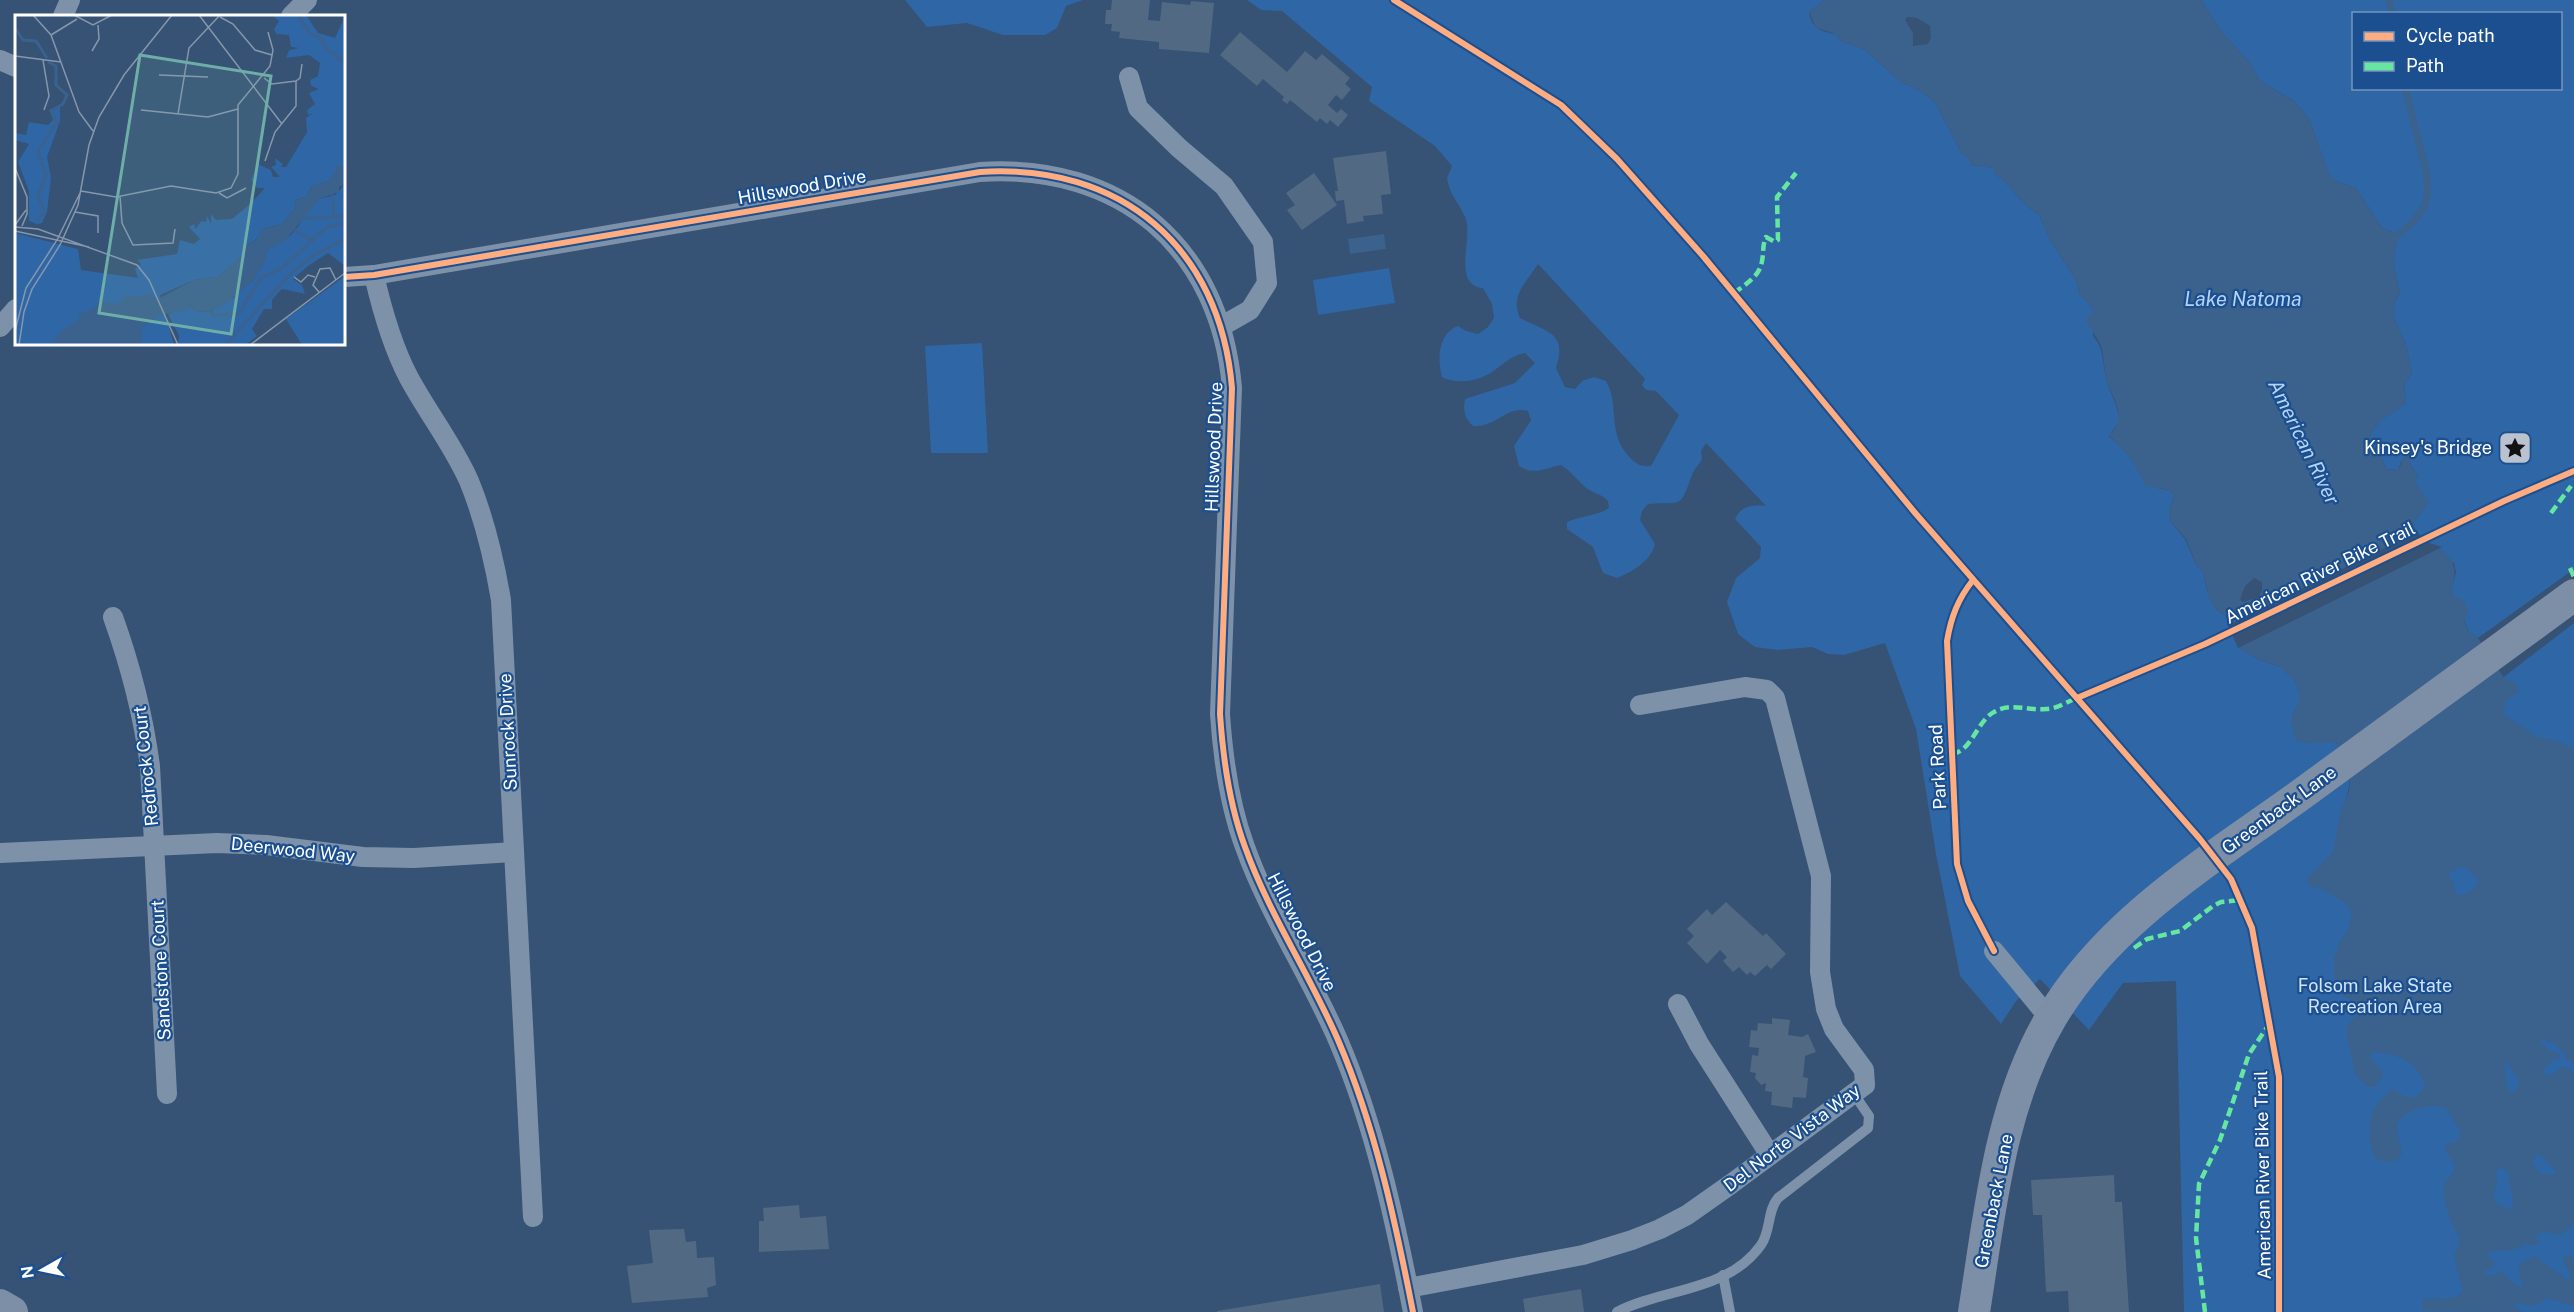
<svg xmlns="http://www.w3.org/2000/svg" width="2574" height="1312" font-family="'Public Sans',sans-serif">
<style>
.green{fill:#2f66a5;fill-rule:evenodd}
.water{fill:#3b618d;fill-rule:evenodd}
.pier{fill:#365274}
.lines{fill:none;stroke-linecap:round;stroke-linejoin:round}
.stream{stroke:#3b618d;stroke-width:7}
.building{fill:#526984}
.lane{stroke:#7d92a8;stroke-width:10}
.street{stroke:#7d92a8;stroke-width:20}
.primary{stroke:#7d8ea7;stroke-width:32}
.quiet{stroke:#66e7a1;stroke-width:4.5;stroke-dasharray:9 4.5;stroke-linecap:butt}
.cycleway-casing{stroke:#1b4f8f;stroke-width:10}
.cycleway{stroke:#ffac80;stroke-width:6}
.labels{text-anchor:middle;stroke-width:4.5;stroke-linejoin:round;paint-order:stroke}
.street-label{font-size:18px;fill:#fff;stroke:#1b4f8f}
.poi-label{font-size:18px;fill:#fff;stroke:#1b4f8f;text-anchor:end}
.park-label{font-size:18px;fill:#cfe3fa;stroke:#1b4f8f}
.water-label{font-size:20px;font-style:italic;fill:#b5d3f5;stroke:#1b4f8f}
.inset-river{fill:none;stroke:#3b618d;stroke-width:3}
.inset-road{fill:none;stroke:#8697ac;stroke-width:1.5}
.view{fill:#6fada8;fill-opacity:0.15;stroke:#6fada8;stroke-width:3}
.inset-edge{fill:none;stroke:#fff;stroke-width:3}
</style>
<rect width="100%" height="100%" fill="#365274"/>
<g class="green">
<path d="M 905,0 L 1083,0 L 1066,6 L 1057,28 L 1045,35 L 1003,35 L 967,23 L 927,27 Z"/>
<path d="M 1247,0 L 1825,0 L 1809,12 C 1811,28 1822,32 1836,34 L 1841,41 L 1864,49 L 1901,82 L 1919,90 L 1935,102 L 1962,154 L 1969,158 L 1972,165 L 1994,168 L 1995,174 C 2012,185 2021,206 2039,214 L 2049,238 L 2076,280 L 2080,295 L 2094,309 L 2093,336 C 2105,349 2102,365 2107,381 C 2111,395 2118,406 2120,421 L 2109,436 C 2116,442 2123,449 2129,456 C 2145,476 2138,486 2169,490 L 2174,495 L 2169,511 L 2171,522 L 2185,539 L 2197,566 L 2203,572 L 2207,590 L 2216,609 L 2226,616 L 2242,650 L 2260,660 L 2281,667 L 2294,680 L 2299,691 L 2299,703 L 2292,716 L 2315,742 L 2336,742 C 2347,759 2354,778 2346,798 L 2574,623 L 2574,1312 L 2184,1312 L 2176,981 L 2123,983 L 2089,1030 L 2040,979 L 2016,1001 L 2001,1024 L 1960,976 L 1936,854 L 1916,729 L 1885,643 L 1844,655 L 1828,654 L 1812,647 L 1777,650 L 1755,647 L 1738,634 L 1727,602 L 1736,578 L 1760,558 L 1761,547 L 1735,519 C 1741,505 1753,505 1766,506 L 1706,443 L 1701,451 L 1702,459 C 1699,465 1694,469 1692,475 C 1679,510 1684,501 1648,504 L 1642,511 L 1640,520 L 1655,544 C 1651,561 1632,572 1617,578 L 1603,573 L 1593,547 L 1567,529 L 1567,522 C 1580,516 1597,516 1609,508 L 1608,501 C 1603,495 1598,495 1591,491 C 1580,485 1573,472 1561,465 C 1545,468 1534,476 1519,466 L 1514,446 L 1531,420 L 1528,411 C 1512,406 1501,419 1487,424 C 1483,426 1477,426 1473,426 C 1464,418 1463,410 1465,399 L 1515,383 L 1535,363 L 1525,353 C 1510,356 1504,364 1492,372 C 1479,381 1456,385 1442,377 C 1437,360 1438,333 1458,326 L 1466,331 L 1478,334 L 1488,327 L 1494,318 L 1492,304 L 1483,288 C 1451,285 1474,237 1465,217 C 1459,203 1449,194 1447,178 L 1452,166 L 1435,146 L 1369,101 L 1372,87 L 1282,11 L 1261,10 ZM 1538,264 L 1645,379 L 1642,385 L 1646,390 L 1656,391 L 1679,415 L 1651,466 C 1640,467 1634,463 1627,454 C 1607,430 1620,405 1606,381 L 1594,377 L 1582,381 L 1575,389 L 1565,387 L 1556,368 C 1568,332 1546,332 1520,318 C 1510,295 1526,283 1538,264 Z"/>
<path d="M 2201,0 L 2574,0 L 2574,569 L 2478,638 L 2469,632 L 2464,621 L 2466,615 L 2464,601 L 2455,598 L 2451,590 L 2456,573 L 2454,563 C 2443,556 2409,539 2413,524 C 2415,518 2422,512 2425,508 L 2415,481 L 2418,476 L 2411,466 L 2409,458 L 2401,462 L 2398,470 L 2386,469 L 2380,455 L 2369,445 C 2370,422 2390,415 2406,403 L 2404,385 L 2412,372 L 2406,345 L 2393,315 L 2395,301 L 2400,293 L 2393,262 L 2397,240 L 2393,232 L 2382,228 L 2356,188 L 2340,183 L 2330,177 L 2309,119 L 2294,101 L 2259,80 L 2251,64 L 2223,34 ZM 2354,14 L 2560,14 L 2560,88 L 2354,88 Z"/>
<path d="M 1389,268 L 1395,303 L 1318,315 L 1313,280 Z"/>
<path d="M 982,343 L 988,453 L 931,453 L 925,346 Z"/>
</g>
<g class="water">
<path d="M 1825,0 L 2201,0 L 2223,34 L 2251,64 L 2259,80 L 2294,101 L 2309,119 L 2330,176 L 2340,183 L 2356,188 L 2382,228 L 2393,232 L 2397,240 L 2393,262 L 2400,293 L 2395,301 L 2393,315 L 2406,345 L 2412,372 L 2404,385 L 2406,403 C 2390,415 2370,422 2369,445 L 2380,455 L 2386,469 L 2398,470 L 2405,456 L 2409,458 L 2411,466 L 2418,476 L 2415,481 L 2428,503 C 2425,510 2417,515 2414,522 C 2400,552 2471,536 2451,590 L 2455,597 L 2464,601 L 2468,612 L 2464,622 L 2469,632 L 2478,638 L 2504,678 L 2515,683 L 2520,692 L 2506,700 L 2503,714 L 2537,737 L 2561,742 L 2574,749 L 2574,1064 L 2565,1058 L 2564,1053 L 2552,1041 L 2548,1042 L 2542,1039 L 2540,1040 L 2550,1052 L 2555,1051 L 2561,1056 L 2560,1059 L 2556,1058 L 2542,1070 L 2546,1075 L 2550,1076 L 2564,1066 L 2574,1073 L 2574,1224 L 2560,1235 L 2542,1231 L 2535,1237 L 2540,1242 L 2532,1246 L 2528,1243 C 2522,1246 2516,1249 2509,1250 C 2499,1252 2495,1247 2486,1255 L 2495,1263 L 2492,1269 L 2484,1270 L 2484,1274 L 2491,1276 L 2502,1272 C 2509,1278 2515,1289 2525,1286 L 2519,1276 L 2519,1264 L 2535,1256 L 2567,1280 L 2571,1276 L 2562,1259 L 2567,1255 L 2573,1257 L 2574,1306 L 2546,1298 C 2536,1308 2526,1306 2514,1302 L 2514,1306 L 2522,1312 L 2423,1311 L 2421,1305 L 2424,1299 C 2439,1297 2452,1304 2463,1291 L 2454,1256 L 2459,1245 L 2459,1237 L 2450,1219 L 2443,1192 L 2444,1185 L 2456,1168 L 2445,1148 L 2448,1143 L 2454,1143 L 2459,1138 L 2460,1130 L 2446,1108 C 2432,1103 2398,1109 2397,1129 C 2397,1137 2401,1145 2402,1153 L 2397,1160 L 2390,1162 L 2376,1159 C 2370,1149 2370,1142 2370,1130 C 2370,1110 2378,1102 2393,1089 L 2405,1097 L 2416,1097 L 2425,1087 C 2422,1062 2392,1052 2371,1052 L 2370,1057 L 2383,1074 L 2375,1087 L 2369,1087 L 2355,1075 L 2347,1036 L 2348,1026 L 2358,1013 L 2358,1007 L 2355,1002 L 2340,994 L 2334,980 L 2334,959 L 2341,939 L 2349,928 L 2352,912 L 2347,904 L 2324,890 L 2308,885 L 2307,879 L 2333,852 L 2340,814 L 2349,791 L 2350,783 L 2345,756 L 2336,742 L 2304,743 L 2296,740 L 2291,723 L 2292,716 L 2299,703 L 2299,691 L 2294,680 L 2281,667 L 2260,660 L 2242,650 L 2226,616 L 2216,609 L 2210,601 L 2203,572 L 2197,566 L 2186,539 L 2171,522 L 2169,511 L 2174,495 L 2169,490 L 2146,486 L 2130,457 L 2109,435 C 2129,419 2113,400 2107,381 C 2103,369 2105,355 2100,344 C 2096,336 2090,328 2086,320 L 2094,309 L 2080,295 L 2076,280 L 2049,238 L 2039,214 C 2021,206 2012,185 1995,174 L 1993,168 L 1972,165 L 1969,158 L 1962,154 L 1935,102 L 1919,90 L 1901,82 L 1864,49 L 1841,41 L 1836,34 L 1816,28 L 1809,12 ZM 1907,17 L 1917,18 L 1930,26 L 1931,37 L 1928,44 L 1913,46 L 1913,33 L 1905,20 ZM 2254,578 L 2262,582 L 2262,590 L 2259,597 L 2243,602 L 2240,599 L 2245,586 ZM 2461,866 L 2468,868 L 2478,880 C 2475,890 2470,894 2459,895 L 2454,891 L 2455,884 L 2449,877 L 2449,873 ZM 2506,1060 L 2520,1084 L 2512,1094 L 2506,1085 C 2506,1080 2504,1063 2506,1060 ZM 2537,1154 L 2541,1155 L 2556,1171 L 2555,1174 L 2540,1174 L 2532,1162 ZM 2499,1168 L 2504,1169 L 2509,1173 C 2508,1186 2514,1196 2513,1207 L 2509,1209 L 2497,1204 L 2493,1194 L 2497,1182 L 2496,1172 Z"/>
<path d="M 1384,234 L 1386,249 L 1350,254 L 1348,239 Z"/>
</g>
<path class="pier" d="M 2417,532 L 2427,542 L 2442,547 L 2238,648 L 2228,625 Z"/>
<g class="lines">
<g class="stream">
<path d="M 2389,0 L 2393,14"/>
<path d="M 2389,241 C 2403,231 2421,219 2426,201 C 2434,176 2409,118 2406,88"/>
</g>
</g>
<g class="building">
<path d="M 1112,0 L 1150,0 L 1148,20 L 1160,21 L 1162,2 L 1190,5 L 1191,1 L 1214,3 L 1209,53 L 1159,49 L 1159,42 L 1119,38 L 1120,32 L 1111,31 L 1112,24 L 1105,24 L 1106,10 L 1111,10 Z"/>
<path d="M 1240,32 L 1287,72 L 1305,51 L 1316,60 L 1322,54 L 1350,78 L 1345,84 L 1351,89 L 1342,100 L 1336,95 L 1328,105 L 1337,113 L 1341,109 L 1348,115 L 1338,127 L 1330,120 L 1327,124 L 1320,118 L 1317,122 L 1290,100 L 1287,104 L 1282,100 L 1284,97 L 1263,79 L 1257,86 L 1220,55 Z"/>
<path d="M 1386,151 L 1391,194 L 1381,195 L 1383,214 L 1363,216 L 1364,221 L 1347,224 L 1344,200 L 1336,201 L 1335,191 L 1338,191 L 1333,158 Z"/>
<path d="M 1314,173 L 1337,205 L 1302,230 L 1287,210 L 1295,205 L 1286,193 Z"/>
<path d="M 1726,902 L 1763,936 L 1766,933 L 1786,954 L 1771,969 L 1767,965 L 1755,976 L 1750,972 L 1747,975 L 1739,967 L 1733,972 L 1723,961 L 1727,957 L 1720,950 L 1707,964 L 1687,943 L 1694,936 L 1687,929 L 1707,909 L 1712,915 Z"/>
<path d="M 1772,1018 L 1790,1020 L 1788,1035 L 1802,1037 L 1808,1034 L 1816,1052 L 1805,1056 L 1803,1077 L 1808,1078 L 1806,1098 L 1793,1097 L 1792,1108 L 1771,1105 L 1772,1092 L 1765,1091 L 1766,1083 L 1761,1085 L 1755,1078 L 1756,1073 L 1750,1072 L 1752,1055 L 1758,1056 L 1759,1048 L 1749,1047 L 1751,1030 L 1757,1031 L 1758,1023 L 1772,1024 Z"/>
<path d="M 2114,1175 L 2115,1202 L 2122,1202 L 2129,1312 L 2069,1312 L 2068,1291 L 2046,1292 L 2042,1215 L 2033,1215 L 2031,1180 Z"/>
<path d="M 799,1205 L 800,1218 L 826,1216 L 829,1249 L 759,1252 L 759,1221 L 764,1221 L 763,1208 Z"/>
<path d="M 684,1229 L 686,1242 L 696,1241 L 697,1258 L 714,1257 L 716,1285 L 707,1288 L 708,1297 L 632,1303 L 627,1266 L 653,1263 L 649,1230 Z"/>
<path d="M 1380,1284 L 1384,1312 L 1217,1312 L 1217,1311 Z"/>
<path d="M 1581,1289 L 1584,1312 L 1525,1312 L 1523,1299 Z"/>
</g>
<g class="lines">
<g class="lane">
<path d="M 1723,1275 L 1730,1312"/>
<path d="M 1617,1312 C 1663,1288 1728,1292 1761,1245 C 1771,1231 1767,1211 1778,1198 L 1868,1128 L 1869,1116 L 1854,1094"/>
</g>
<g class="street">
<path d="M 63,16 L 70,0"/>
<path d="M 291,16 L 307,0"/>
<path d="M 0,60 L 16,67"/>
<path d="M 1129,77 L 1138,108 L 1179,148 L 1224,186 L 1263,242 L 1267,283 L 1250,310 L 1222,326"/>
<path d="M 374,275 C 382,310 392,346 409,378 C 428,413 453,445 469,481 C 485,520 494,559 501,600 L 533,1217"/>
<path d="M 344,277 L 374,275 L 980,172 C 1121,163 1220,247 1232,388 L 1220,714 C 1223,759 1229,804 1245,847 C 1269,914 1310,975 1338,1040 C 1375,1126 1395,1220 1413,1312"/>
<path d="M 0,327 L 16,309"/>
<path d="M 113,617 C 131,667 143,714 150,766 L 167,1094"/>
<path d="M 0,853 L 217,843 L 266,845 L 363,857 L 414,858 L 514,852"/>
<path d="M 1994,951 L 2050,1019"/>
<path d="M 1678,1004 L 1699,1044 L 1770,1155"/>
<path d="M 1408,1288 L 1583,1255 L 1632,1240 L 1660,1229 L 1687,1215 L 1731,1184 L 1865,1085 L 1864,1070 L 1834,1029 L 1826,1009 L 1820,972 L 1821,876 L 1775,698 L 1767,690 L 1745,687 L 1640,705"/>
</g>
<g class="primary">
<path d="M 0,1305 L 12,1312"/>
<path d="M 1974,1312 C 1990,1213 1999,1106 2051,1018 C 2108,921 2210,860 2299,796 C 2390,729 2482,662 2574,595"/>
</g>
<g class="quiet">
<path d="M 1734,293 C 1746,284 1760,276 1762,261 C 1764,252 1762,246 1766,237 L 1775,242 L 1778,240 L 1777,197 L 1796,173"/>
<path d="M 2551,513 L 2571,486"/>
<path d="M 2570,568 L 2574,577"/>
<path d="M 1952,754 C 1972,751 1977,721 1994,712 C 2011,702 2028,711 2046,709 C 2056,709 2067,702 2077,698"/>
<path d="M 2134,948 L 2147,939 L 2180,931 L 2213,906 L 2221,902 L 2241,900"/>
<path d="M 2205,1312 L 2196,1238 L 2199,1184 L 2220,1140 L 2249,1054 L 2270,1023"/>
</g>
<defs>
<g id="cycleway">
<path d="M 1394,0 L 1561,105 L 1617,159 L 1703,256 L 1916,514 L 2200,839 L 2231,879 L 2252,928 L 2279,1077 L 2279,1312"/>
<path d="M 344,277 L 374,275 L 980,172 C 1121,163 1220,247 1232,388 L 1220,714 C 1223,759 1229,804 1245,847 C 1269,914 1310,975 1338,1040 C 1375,1126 1395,1220 1413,1312"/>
<path d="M 1973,580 C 1958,599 1951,617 1947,641 L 1957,864 L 1968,901 L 1994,951"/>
<path d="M 2077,698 L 2205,644 L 2504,501 L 2574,471"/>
</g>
</defs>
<use href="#cycleway" class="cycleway-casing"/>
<use href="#cycleway" class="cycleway"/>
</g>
<defs>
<symbol id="sight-square" viewBox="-11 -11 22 22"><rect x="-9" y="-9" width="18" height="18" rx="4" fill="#b9c2ce" stroke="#1b4f8f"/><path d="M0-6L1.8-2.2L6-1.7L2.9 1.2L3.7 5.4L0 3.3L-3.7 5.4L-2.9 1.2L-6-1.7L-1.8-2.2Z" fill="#111"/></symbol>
</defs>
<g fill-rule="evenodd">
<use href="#sight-square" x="2496" y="429" width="38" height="38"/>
</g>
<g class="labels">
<g class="street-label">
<text transform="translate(802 187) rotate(-10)" y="6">Hillswood Drive</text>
<text transform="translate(1214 447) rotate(-88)" y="6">Hillswood Drive</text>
<text transform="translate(2320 573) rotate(-26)" y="6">American River Bike Trail</text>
<text transform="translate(508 732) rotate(-93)" y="6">Sunrock Drive</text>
<text transform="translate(146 766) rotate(-96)" y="6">Redrock Court</text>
<text transform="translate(1938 767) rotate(-93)" y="6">Park Road</text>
<text transform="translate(2279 810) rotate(-36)" y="6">Greenback Lane</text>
<text transform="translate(293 850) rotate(6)" y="6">Deerwood Way</text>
<text transform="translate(1302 932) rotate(63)" y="6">Hillswood Drive</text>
<text transform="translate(161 970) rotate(-93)" y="6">Sandstone Court</text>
<text transform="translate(1792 1138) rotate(-37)" y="6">Del Norte Vista Way</text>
<text transform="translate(2263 1175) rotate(-91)" y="6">American River Bike Trail</text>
<text transform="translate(1994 1201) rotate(-79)" y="6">Greenback Lane</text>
</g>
<g class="poi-label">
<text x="2492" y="454">Kinsey's Bridge</text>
</g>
<g class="park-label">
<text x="2375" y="992">Folsom Lake State<tspan x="2375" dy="21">Recreation Area</tspan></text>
</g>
<g class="water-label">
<text x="2243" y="306">Lake Natoma</text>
<text transform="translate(2304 442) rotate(64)" y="7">American River</text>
</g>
</g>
<g transform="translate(15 15)">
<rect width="330" height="330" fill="#365274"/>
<path d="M 257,0 L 291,0 L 303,18 L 320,23 L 330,1 L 330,151 L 324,151 L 314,166 L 297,171 L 291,182 L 281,185 L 279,195 L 267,209 L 247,214 L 244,222 L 230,232 L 230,245 L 226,242 L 203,262 L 179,265 L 145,280 L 159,330 L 0,330 L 0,218 L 63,234 L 66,255 L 123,263 L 120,254 L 126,249 L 122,245 L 162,239 L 165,225 L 179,229 L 185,224 L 174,212 L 179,209 L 181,214 L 186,206 L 191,207 L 192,201 L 196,209 L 196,199 L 201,205 L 217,204 L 235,189 L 250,173 L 242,173 L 236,165 L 243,149 L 256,155 L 258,162 L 265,162 L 256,152 L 261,150 L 260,143 L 268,149 L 266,152 L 271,152 L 292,117 L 291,103 L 298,98 L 293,100 L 292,95 L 300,89 L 294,78 L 304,74 L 296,71 L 295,65 L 303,61 L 305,48 L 294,40 L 271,43 L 274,35 L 284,33 L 276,32 L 274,20 L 261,19 L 259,14 L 264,6 ZM 45,90 L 45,106 L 32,142 L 36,163 L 32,197 L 27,208 L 22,209 L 14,206 L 14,176 L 3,147 L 14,129 L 0,125 L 0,118 L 11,120 L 14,107 L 33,110 L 38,105 L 34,95 ZM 330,169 L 330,251 L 313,238 L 293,251 L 278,264 L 287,270 L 290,279 L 267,274 L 257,285 L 257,294 L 249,294 L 237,314 L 242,321 L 230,330 L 163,330 L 164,321 L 153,299 L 174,291 L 181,296 L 195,297 L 221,281 L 223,276 L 239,265 L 252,235 L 275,221 L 285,209 L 286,202 L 304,184 L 320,180 ZM 330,261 L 330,330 L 287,330 L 271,304 Z" fill="#2f66a5"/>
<path d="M 323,151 L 330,151 L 330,169 L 324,172 L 324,177 L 304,184 L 270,226 L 252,235 L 251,244 L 239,265 L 210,289 L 194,297 L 181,296 L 174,291 L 172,295 L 145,300 L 127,313 L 126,330 L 36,330 L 45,317 L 63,305 L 65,299 L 80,293 L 87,283 L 88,287 L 104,289 L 107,286 L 104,280 L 109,286 L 111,280 L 128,282 L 131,278 L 143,284 L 179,265 L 203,262 L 225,242 L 230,245 L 230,232 L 243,223 L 247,214 L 267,209 L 279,195 L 281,185 L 291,182 L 297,171 L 314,166 Z" fill="#3b618d"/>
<path class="inset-river" d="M 283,0 L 295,19 L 305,22 L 310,32 L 327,46M 0,13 L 8,25 L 21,26 L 32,43M 317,179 L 319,201M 284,204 L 330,201M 22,205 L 29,197 L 23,181 L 31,160 L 23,136 L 42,107 L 36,96 L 48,89 L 52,80 L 41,70 L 41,51 L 33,47M 279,215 L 299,226M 195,297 L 200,301 L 224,298 L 247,262 L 266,254 L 312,212 L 330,208M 210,330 L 275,259 L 299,240 L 330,224"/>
<path class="inset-road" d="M 18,0 L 36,20 L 64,97 L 78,116M 59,0 L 78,10 L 97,0M 184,0 L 267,109M 205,2 L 218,9 L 240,35 L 257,40M 36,20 L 62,4M 77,36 L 84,24 L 83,10M 0,41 L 46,47M 28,45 L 34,81 L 29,95M 144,60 L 193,62M 249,63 L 257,69 L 281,66M 281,66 L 285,63 L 287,49M 126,95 L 193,102 L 223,94M 163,99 L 174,33 L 205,0M 250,146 L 260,117 L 281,91 L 281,66M 0,153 L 12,182 L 12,199 L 7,211M 66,176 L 101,182 L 156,171 L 201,178 L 216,173 L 223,159 L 223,90 L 255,51 L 258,35 L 253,17M 204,178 L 212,183 L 231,173M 105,181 L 107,208 L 118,230 L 158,228 L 160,214M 60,197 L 83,201 L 83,218M 0,210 L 11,195M 0,212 L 23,214 L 122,250 L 134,265 L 163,330M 0,216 L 74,232M 279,262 L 286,267 L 293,260 L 300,262M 304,277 L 298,270 L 305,254 L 315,253 L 321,265M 0,316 L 11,273 L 42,225 L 66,176M 4,330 L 9,297 L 17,274 L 45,230 L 63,190 L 74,130 L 84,102 L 109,60 L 157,0M 235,330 L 330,258"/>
<path class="view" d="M 125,40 L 256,61 L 216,319 L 84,298 Z"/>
<rect width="330" height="330" class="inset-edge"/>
</g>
<rect x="2352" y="12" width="210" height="78" fill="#1b4f8f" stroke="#7695bc" stroke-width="1.5"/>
<rect x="2364" y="32" width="30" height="9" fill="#ffac80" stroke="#7695bc" stroke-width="1.5"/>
<text x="2406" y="42" font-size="18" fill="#ffffff">Cycle path</text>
<rect x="2364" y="62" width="30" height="9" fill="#66e7a1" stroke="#7695bc" stroke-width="1.5"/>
<text x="2406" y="72" font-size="18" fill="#ffffff">Path</text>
<g transform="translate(42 1270) rotate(261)" stroke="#1b4f8f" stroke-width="4.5" paint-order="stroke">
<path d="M0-4.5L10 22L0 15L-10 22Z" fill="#ffffff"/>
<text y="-9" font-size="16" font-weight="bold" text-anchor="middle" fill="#ffffff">N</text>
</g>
</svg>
